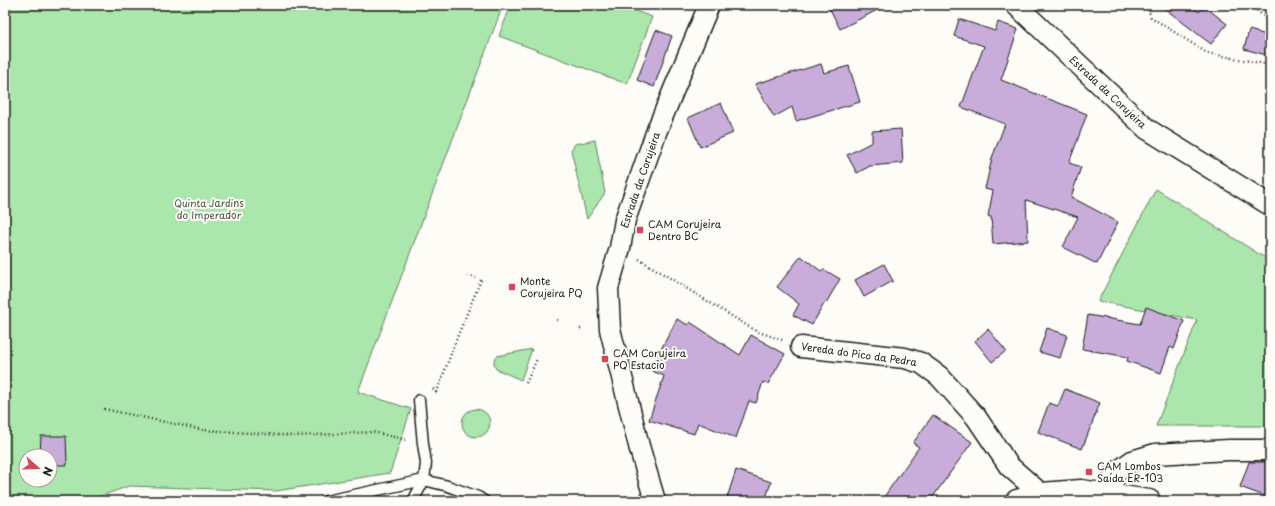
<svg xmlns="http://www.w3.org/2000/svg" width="1275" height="506" font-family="'Playpen Sans',sans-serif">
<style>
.green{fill:#abe6ac;stroke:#648164;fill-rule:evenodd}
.building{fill:#c8adda;stroke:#1c1c1c}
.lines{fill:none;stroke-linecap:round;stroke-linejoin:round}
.service-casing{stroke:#1c1c1c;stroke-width:13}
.minor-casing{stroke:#1c1c1c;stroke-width:23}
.secondary-casing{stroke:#1c1c1c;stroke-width:25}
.path{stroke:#1c1c1c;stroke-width:2.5;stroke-dasharray:1 3;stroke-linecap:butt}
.service{stroke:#fdfcf7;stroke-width:10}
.minor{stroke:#fdfcf7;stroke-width:20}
.secondary{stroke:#fdfcf7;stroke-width:22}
.poi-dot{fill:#d1495b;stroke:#fdfcf7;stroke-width:1.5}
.labels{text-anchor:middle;stroke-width:4;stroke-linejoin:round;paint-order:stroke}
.street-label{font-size:10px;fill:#1c1c1c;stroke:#fdfcf7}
.park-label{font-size:10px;fill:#475947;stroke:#fdfcf7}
.poi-label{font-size:10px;fill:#1c1c1c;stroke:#fdfcf7;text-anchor:start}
</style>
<rect width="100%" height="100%" fill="#fdfcf7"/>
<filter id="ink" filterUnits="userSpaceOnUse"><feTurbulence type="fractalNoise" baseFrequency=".025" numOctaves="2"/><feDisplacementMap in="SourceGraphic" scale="8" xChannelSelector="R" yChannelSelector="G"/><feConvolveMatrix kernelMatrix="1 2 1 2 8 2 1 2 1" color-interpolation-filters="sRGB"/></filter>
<g filter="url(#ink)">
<g class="green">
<path d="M 5,5 L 503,5 L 358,392 L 411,409 L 390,473 L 276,491 L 129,486 L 87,501 L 5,501 ZM 26,456 L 50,456 L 50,480 L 26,480 Z"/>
<path d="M 511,5 L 619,5 L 652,17 L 627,84 L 499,36 Z"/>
<path d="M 595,140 L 605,193 L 587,219 L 571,150 L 575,144 Z"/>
<path d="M 1156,189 L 1270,261 L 1270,426 L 1156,426 L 1197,320 L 1098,301 Z"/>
<path d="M 532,349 L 521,380 L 496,369 C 493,364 493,360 497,356 Z"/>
<circle cx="476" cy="423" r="14"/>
</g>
<g class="building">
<path d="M 828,5 L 887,5 L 840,29 Z"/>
<path d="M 1160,5 L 1190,5 L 1199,12 L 1204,6 L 1227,24 L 1211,44 Z"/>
<path d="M 959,19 L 995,31 L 998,22 L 1018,29 L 1001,80 L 1087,114 L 1069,163 L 1081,167 L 1071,197 L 1118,222 L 1097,264 L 1063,247 L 1078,217 L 1026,200 L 1028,241 L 993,244 L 991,217 L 988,216 L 993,191 L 985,189 L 992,158 L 1005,124 L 961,107 L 984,46 L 954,36 Z"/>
<path d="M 656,30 L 672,36 L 654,87 L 637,80 Z"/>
<path d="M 1249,30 L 1270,36 L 1270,56 L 1244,49 Z"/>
<path d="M 821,64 L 824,73 L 849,66 L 860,102 L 796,121 L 792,107 L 774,117 L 755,84 Z"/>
<path d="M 721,103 L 733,133 L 700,147 L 688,118 Z"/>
<path d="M 901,129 L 903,163 L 870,166 L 857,173 L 847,155 L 872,142 L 872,131 Z"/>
<path d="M 801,256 L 821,271 L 823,269 L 840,279 L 826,303 L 825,302 L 812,325 L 793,315 L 799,304 L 777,287 Z"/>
<path d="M 884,264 L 893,281 L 864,297 L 855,280 Z"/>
<path d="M 1146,307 L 1184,321 L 1174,349 L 1170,347 L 1161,373 L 1127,361 L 1128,357 L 1082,349 L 1088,315 L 1140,324 Z"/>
<path d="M 677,319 L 688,325 L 690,322 L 740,355 L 751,335 L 785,354 L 768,384 L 763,382 L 756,403 L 749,401 L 736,438 L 698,423 L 694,434 L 649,420 L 664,376 L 650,370 Z"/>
<path d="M 1047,328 L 1067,335 L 1060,358 L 1039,352 Z"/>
<path d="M 988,329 L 1006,351 L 992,362 L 975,341 Z"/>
<path d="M 1065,389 L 1100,403 L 1082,449 L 1038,432 L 1049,403 L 1058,406 Z"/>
<path d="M 933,415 L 972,442 L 930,501 L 881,501 L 919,447 L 913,443 Z"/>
<path d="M 41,436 L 66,436 L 67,465 L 50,465 L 50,456 L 40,456 Z"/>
<path d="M 1249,462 L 1270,462 L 1270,498 L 1240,487 Z"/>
<path d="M 736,470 L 771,482 L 765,501 L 726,501 Z"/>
</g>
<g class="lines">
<defs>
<g id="service">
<path d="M 326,501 L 424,480 L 448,486 L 478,497 L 484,501"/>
<path d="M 413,501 L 424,480 L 426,463 L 423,444 L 419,400"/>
</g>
<g id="minor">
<path d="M 1016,5 L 1147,129 L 1270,205"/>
<path d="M 801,347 L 905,358 L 921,363 L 939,376 L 976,417 L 1009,466 L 1041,494"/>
<path d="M 1111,495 L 1114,474 L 1132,461 L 1155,454 L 1229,450 L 1270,450"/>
<path d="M 655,501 L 639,446 L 610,329 L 608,288 L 620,248 L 625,220 L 657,130 L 709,5"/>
</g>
<path id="secondary" d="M 1017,501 L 1041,494 L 1081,491 L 1149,501"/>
</defs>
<use href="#service" class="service-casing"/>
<use href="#minor" class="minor-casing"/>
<use href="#secondary" class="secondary-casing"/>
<g class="path">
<path d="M 1147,5 L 1151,17 L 1207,53 L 1270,65"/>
<path d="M 1251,5 L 1270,22"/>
<path d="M 639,259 L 756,331 L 782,340"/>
<path d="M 468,275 L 476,278"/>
<path d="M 557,320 L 559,321"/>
<path d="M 580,329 L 583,329"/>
<path d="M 526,383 L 537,359"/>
<path d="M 433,389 L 436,392 L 438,389 L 458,335 L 481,280"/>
<path d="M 104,409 L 203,430 L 296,436 L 373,432 L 407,440"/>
</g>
<use href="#service" class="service"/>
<use href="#minor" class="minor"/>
<use href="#secondary" class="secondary"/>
</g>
</g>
<g class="poi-dot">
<rect x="636" y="226" width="8" height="8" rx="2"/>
<rect x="508" y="283" width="8" height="8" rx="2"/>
<rect x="601" y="355" width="8" height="8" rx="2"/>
<rect x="1085" y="468" width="8" height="8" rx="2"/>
</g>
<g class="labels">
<g class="street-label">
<text transform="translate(1108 92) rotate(43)" y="4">Estrada da Corujeira</text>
<text transform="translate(640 180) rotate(-71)" y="4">Estrada da Corujeira</text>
<text transform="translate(859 354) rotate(8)" y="4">Vereda do Pico da Pedra</text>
</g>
<g class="park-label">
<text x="209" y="207">Quinta Jardins<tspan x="209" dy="12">do Imperador</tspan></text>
</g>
<g class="poi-label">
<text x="648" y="228">CAM Corujeira<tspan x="648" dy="12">Dentro BC</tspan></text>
<text x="520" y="285">Monte<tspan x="520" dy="12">Corujeira PQ</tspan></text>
<text x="613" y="357">CAM Corujeira<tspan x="613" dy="12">PQ Estacio</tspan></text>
<text x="1097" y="470">CAM Lombos<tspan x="1097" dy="12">Saída ER-103</tspan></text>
</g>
</g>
<rect width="1275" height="506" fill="none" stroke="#fdfcf7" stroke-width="20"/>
<rect x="10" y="10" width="1255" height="486" fill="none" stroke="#1c1c1c" stroke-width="1.5" filter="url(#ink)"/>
<g transform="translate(38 468) rotate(110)"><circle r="19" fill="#fdfcf7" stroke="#a3a29f"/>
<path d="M0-3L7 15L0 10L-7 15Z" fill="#d1495b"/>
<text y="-6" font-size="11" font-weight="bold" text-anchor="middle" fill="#1c1c1c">N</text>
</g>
</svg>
